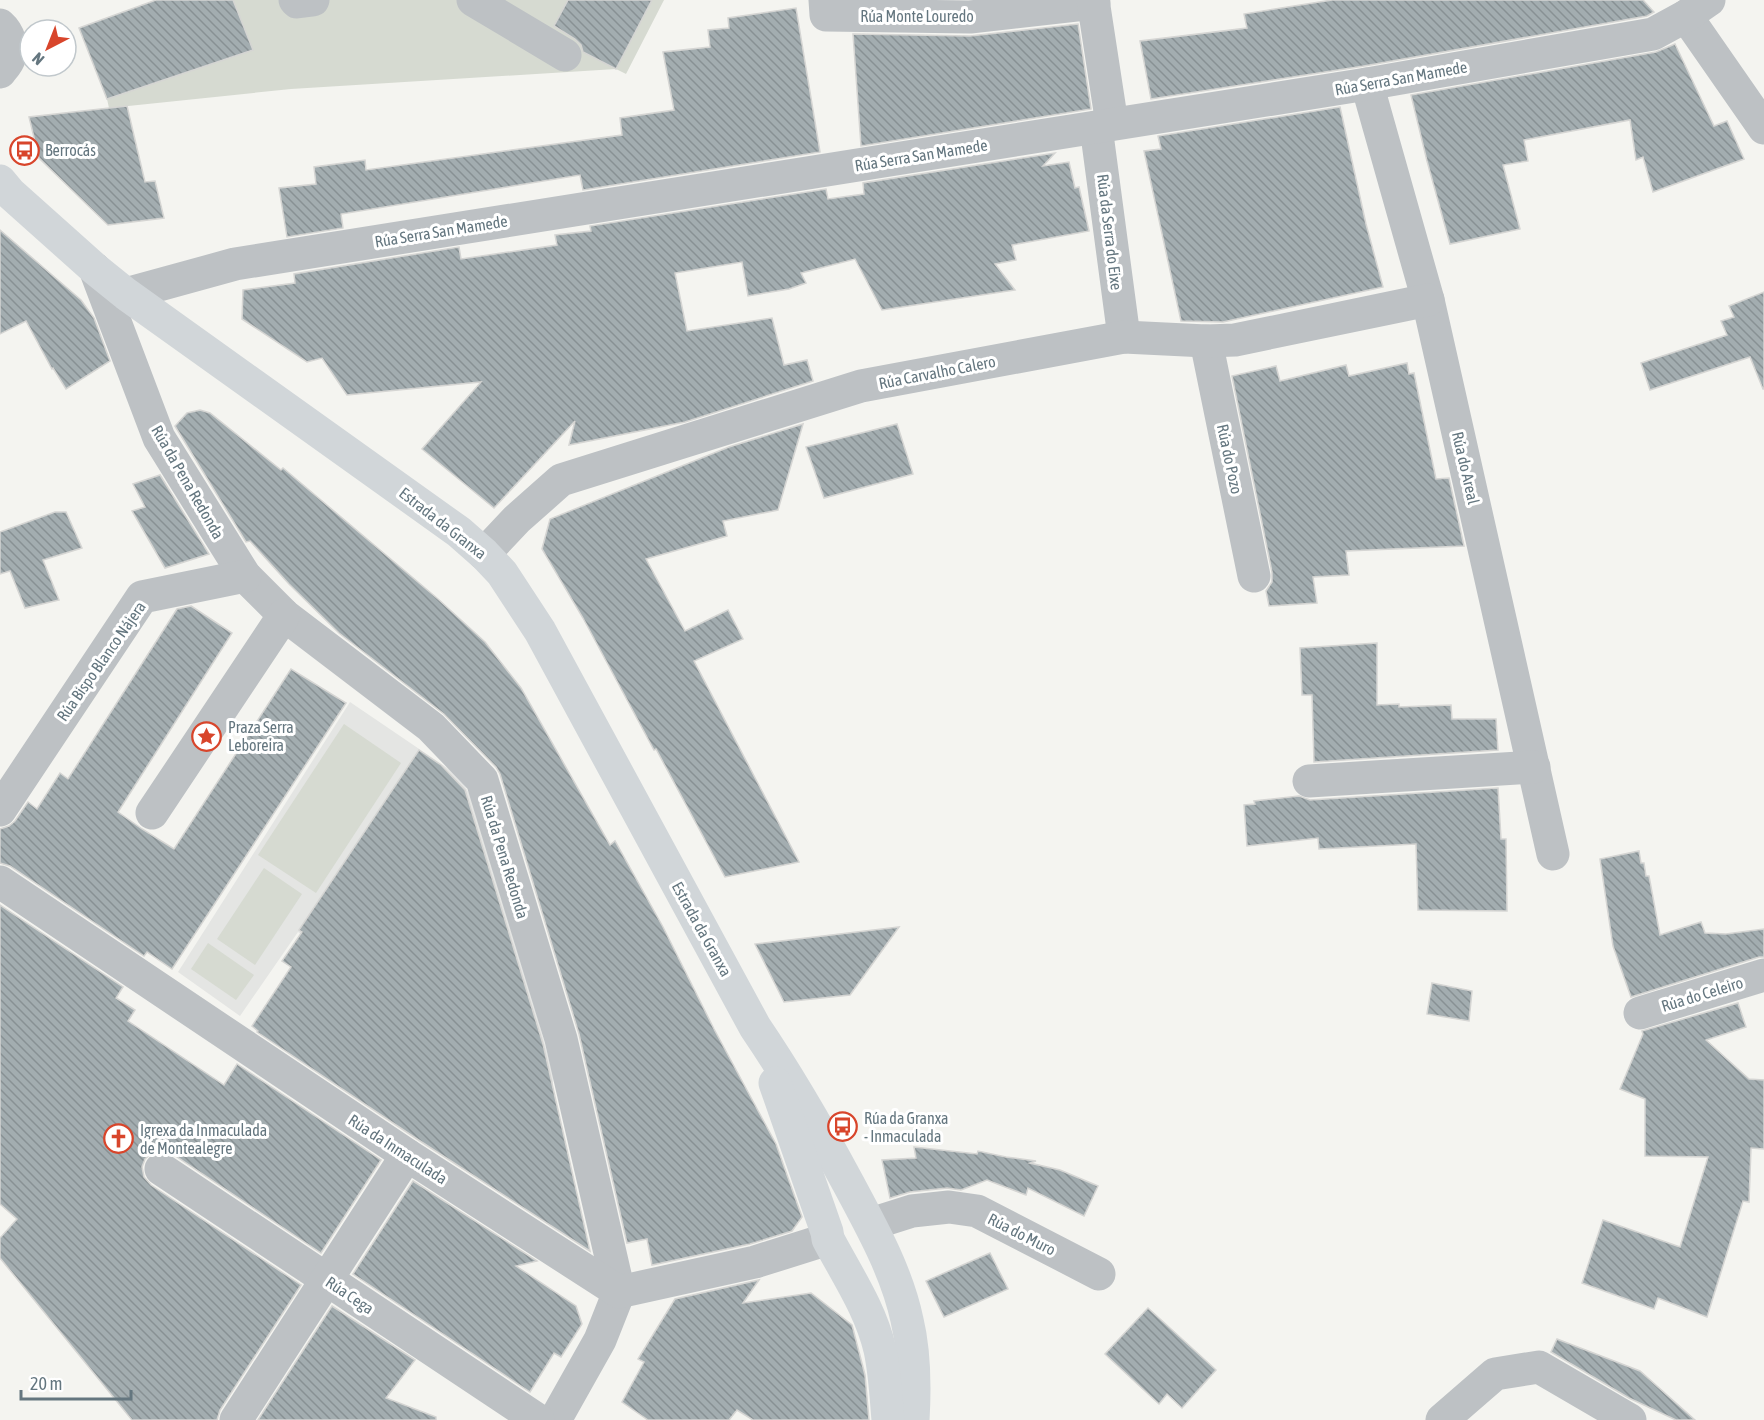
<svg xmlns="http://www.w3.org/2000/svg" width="1764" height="1420" font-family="'Asap Condensed',sans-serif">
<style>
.built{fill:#e4e5e3}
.green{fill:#d6dad1}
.building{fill:url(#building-back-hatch);stroke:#d5d5d3;stroke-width:1.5}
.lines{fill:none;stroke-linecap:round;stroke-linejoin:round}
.minor{stroke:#bdc1c4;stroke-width:33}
.major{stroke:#d1d6d9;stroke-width:33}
.labels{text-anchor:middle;stroke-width:6;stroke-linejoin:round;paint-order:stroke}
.street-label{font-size:16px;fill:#64767f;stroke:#fff}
.poi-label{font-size:16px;fill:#64767f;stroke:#fff;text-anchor:start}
</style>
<defs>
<pattern id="building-back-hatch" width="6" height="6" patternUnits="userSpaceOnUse" patternTransform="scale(1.5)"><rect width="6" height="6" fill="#a3adb0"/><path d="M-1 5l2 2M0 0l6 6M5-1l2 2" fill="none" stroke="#889194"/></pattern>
</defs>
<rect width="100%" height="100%" fill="#f4f4f0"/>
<path class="built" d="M 350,702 L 459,776 L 484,819 L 554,1078 L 549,1099 L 298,932 L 240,1016 L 178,972 Z"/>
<g class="green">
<path d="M 233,0 L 664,0 L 626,74 L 616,69 L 291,89 L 109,108 L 107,99 L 253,50 Z"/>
<path d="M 344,724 L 401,763 L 316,893 L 258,855 Z"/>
<path d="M 264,868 L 302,894 L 255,965 L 217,939 Z"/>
<path d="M 208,943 L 254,975 L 236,1000 L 191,969 Z"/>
</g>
<g class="building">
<path d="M 156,0 L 233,0 L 253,50 L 107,99 L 79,28 Z"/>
<path d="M 568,0 L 652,0 L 616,69 L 583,52 L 581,45 L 575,39 L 554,26 Z"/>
<path d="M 1332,0 L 1643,0 L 1654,12 L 1647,16 L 1364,66 L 1151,99 L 1140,41 L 1247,28 L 1244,14 Z"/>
<path d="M 796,8 L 820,152 L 583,190 L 580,175 L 341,214 L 343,228 L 287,237 L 279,188 L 316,184 L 314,167 L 365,160 L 366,170 L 622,135 L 620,118 L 674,110 L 663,52 L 710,47 L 708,30 L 729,28 L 728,18 Z"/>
<path d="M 1078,24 L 1091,109 L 861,146 L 853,34 L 970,36 Z"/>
<path d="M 1675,44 L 1714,126 L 1727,121 L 1744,159 L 1653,192 L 1643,157 L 1636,160 L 1630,120 L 1524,140 L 1528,161 L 1503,165 L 1520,229 L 1450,244 L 1427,161 L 1411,95 L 1656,52 Z"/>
<path d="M 127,106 L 145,182 L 155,181 L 164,218 L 108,225 L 39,158 L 29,117 Z"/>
<path d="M 1340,107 L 1366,224 L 1383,287 L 1223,322 L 1181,321 L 1144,151 L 1161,149 L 1158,136 Z"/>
<path d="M 1055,153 L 1043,166 L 1069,162 L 1075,188 L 1079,187 L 1089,231 L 1012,245 L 1016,260 L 995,264 L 1015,290 L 882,310 L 855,259 L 801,273 L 806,283 L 789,289 L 748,296 L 742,262 L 675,273 L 687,331 L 772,318 L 784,365 L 807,360 L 813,381 L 685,422 L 569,445 L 575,421 L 494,508 L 422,449 L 481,382 L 347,395 L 322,358 L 307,362 L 242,319 L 243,290 L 295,283 L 294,274 L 459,247 L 461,259 L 557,245 L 555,235 L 591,231 L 590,226 L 826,189 L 828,199 L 864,194 L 863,183 Z"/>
<path d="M 0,230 L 81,300 L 94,318 L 110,361 L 66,389 L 53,368 L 52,369 L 26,321 L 0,334 Z"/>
<path d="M 1764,292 L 1764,389 L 1763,389 L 1750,357 L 1650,390 L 1641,363 L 1727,335 L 1721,321 L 1734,317 L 1729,306 Z"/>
<path d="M 1407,363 L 1409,374 L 1414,373 L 1436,479 L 1449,478 L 1464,546 L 1346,551 L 1349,575 L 1313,577 L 1317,603 L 1269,606 L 1266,591 L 1272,582 L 1272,572 L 1232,376 L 1276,366 L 1280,381 L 1346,365 L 1349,376 Z"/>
<path d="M 200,410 L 210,413 L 281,470 L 283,468 L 438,599 L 485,642 L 521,688 L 610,845 L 615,841 L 663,927 L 714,1029 L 776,1144 L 802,1217 L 792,1231 L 750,1244 L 652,1265 L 647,1239 L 627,1243 L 579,1034 L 500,774 L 496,767 L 444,714 L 339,633 L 289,584 L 250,541 L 246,542 L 175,426 L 187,413 Z"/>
<path d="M 803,424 L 778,510 L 723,521 L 727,536 L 646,559 L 685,631 L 728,610 L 743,639 L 694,661 L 799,862 L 725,877 L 656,749 L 654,750 L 583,618 L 542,549 L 550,519 L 729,447 Z"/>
<path d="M 897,424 L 913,474 L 824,498 L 806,447 Z"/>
<path d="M 160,475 L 209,554 L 165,568 L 132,511 L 145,507 L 133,484 Z"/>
<path d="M 55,512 L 66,512 L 82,548 L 43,560 L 59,600 L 25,608 L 10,571 L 0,574 L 0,532 Z"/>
<path d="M 191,606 L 232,633 L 118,812 L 142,829 L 174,849 L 291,669 L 346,703 L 172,969 L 147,952 L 144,956 L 10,866 L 0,863 L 0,829 L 9,826 L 15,821 L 28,802 L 37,809 L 60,773 L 68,779 L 177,609 Z"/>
<path d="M 1377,643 L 1377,705 L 1399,704 L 1399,707 L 1451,705 L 1452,719 L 1496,719 L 1498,750 L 1314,762 L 1312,695 L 1302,695 L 1300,648 Z"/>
<path d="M 419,750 L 441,765 L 465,790 L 543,1044 L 590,1251 L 417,1139 L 257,1032 L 258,1031 L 252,1026 L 291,967 L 282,961 L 302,932 L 299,930 Z"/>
<path d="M 1498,788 L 1501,839 L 1506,839 L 1507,911 L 1418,910 L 1416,844 L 1319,849 L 1318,838 L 1247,846 L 1244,805 L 1255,804 L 1254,801 L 1299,796 L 1310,800 Z"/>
<path d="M 1639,851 L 1641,863 L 1644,863 L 1646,876 L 1649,876 L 1660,935 L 1701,922 L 1705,933 L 1726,934 L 1764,929 L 1764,957 L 1759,957 L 1631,997 L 1613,946 L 1600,859 Z"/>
<path d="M 0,905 L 123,987 L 116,998 L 135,1010 L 128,1021 L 224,1085 L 237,1064 L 381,1160 L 321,1253 L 171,1153 L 163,1150 L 153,1152 L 145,1159 L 142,1167 L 144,1177 L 151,1185 L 301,1285 L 220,1410 L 217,1420 L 132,1420 L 0,1258 L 0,1238 L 17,1219 L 0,1204 Z"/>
<path d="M 899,927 L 850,995 L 784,1002 L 755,944 Z"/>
<path d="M 1432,983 L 1472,991 L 1469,1021 L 1427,1014 Z"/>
<path d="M 1738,1003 L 1746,1027 L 1706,1040 L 1749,1079 L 1764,1080 L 1764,1149 L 1751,1148 L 1749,1202 L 1743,1201 L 1707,1317 L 1658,1298 L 1654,1309 L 1582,1283 L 1603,1220 L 1680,1247 L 1708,1157 L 1645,1156 L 1645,1099 L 1620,1089 L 1643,1034 L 1642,1031 Z"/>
<path d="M 914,1147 L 977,1154 L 978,1151 L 1006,1157 L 1036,1161 L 1030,1163 L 1060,1170 L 1098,1186 L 1084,1216 L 1028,1188 L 1026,1195 L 987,1180 L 961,1190 L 947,1188 L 910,1192 L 890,1198 L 882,1160 L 916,1158 Z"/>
<path d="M 413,1181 L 537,1261 L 516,1266 L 576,1306 L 582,1324 L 561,1357 L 554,1353 L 530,1392 L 353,1274 Z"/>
<path d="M 990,1253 L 1008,1289 L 944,1317 L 926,1281 Z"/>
<path d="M 759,1280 L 743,1303 L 811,1293 L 852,1325 L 865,1375 L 869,1420 L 753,1420 L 737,1410 L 729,1420 L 648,1420 L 622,1402 L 644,1362 L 638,1359 L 675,1299 Z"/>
<path d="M 332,1306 L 415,1360 L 386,1398 L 436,1417 L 436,1420 L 258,1420 Z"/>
<path d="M 1148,1308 L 1216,1370 L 1182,1408 L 1167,1394 L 1159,1404 L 1105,1354 Z"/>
<path d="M 1557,1339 L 1640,1371 L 1695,1420 L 1676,1420 L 1629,1398 L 1551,1352 Z"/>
</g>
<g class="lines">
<g class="minor">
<path d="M 295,0 L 297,2 L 313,0"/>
<path d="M 473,0 L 565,55"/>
<path d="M 825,0 L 826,15 L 970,17 L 1094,3"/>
<path d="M 1093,0 L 1112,124"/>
<path d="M 1686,16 L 1764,128"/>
<path d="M 0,25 C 9,33 14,47 9,59 C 8,63 3,68 0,72"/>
<path d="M 1367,84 L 1428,300 L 1553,854"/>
<path d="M 1096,127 L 1124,337"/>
<path d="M 95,269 L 159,438 L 245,576 L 284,615 L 431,727 L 482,780 L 561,1039 L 619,1292 L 600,1340 L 555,1420"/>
<path d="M 126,294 L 235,264 L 1367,84 L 1653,34 L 1686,16 L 1709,0"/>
<path d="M 1206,341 L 1254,576"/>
<path d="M 484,554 L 517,519 L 561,480 L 861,386 L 1124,337 L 1206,341 L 1235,340 L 1428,300"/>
<path d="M 1309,781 L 1534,767"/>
<path d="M 0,810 L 142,597 L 245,576"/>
<path d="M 152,813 L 284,615"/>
<path d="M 0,882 L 407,1155 L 619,1292 L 755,1262 L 828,1239"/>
<path d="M 1640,1013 L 1764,975"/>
<path d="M 161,1169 L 538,1420"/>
<path d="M 871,1224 L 912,1211 L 949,1207 L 977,1211 L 1099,1274"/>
<path d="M 236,1420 L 407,1155"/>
<path d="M 1442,1420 L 1495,1374 L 1539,1367 L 1630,1420"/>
</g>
<g class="major">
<path d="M 0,181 L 10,193 L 95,269 L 126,294 L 459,532 L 484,554 L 502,573 L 540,631 L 755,1027 C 789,1077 819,1129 848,1183 C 871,1226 897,1272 907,1320 C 915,1353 915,1387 913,1420"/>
<path d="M 775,1083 L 827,1232 L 828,1239 C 847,1275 871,1310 880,1350 C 885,1373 886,1397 888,1420"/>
</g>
</g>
<defs>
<symbol id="bus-ring" viewBox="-11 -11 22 22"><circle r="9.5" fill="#fff" stroke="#d8452b" stroke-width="1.5"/><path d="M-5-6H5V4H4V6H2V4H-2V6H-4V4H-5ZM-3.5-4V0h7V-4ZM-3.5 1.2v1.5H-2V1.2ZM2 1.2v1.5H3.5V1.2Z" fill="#d8452b"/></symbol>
<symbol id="sight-ring" viewBox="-11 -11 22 22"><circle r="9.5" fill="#fff" stroke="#d8452b" stroke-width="1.5"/><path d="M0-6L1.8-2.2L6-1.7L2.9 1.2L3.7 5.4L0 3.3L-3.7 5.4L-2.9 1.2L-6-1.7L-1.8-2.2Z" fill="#d8452b"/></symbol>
<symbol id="church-ring" viewBox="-11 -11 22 22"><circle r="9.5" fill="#fff" stroke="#d8452b" stroke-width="1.5"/><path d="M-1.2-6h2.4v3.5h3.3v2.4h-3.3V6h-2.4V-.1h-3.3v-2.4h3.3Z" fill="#d8452b"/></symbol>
</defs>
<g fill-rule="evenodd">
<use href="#bus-ring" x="8" y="134" width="33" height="33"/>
<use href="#sight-ring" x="190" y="720" width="33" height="33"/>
<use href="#bus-ring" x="826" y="1110" width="33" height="33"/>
<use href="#church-ring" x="102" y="1122" width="33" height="33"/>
</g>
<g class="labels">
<g class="street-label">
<text x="917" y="22">Rúa Monte Louredo</text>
<text transform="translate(1401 78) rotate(-10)" y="6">Rúa Serra San Mamede</text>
<text transform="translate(921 155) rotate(-9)" y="6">Rúa Serra San Mamede</text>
<text transform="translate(441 231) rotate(-9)" y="6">Rúa Serra San Mamede</text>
<text transform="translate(1110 232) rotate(83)" y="6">Rúa da Serra do Eixe</text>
<text transform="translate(937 372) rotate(-11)" y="6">Rúa Carvalho Calero</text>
<text transform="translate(1230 459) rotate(78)" y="6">Rúa do Pozo</text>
<text transform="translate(1466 468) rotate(77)" y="6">Rúa do Areal</text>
<text transform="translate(188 482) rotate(60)" y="6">Rúa da Pena Redonda</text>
<text transform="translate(443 523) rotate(38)" y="6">Estrada da Granxa</text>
<text transform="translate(101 661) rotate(-55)" y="6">Rúa Bispo Blanco Nájera</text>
<text transform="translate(505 857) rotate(73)" y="6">Rúa da Pena Redonda</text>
<text transform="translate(702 929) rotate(61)" y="6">Estrada da Granxa</text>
<text transform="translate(1702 994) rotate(-17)" y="6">Rúa do Celeiro</text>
<text transform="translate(398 1149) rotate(33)" y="6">Rúa da Inmaculada</text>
<text transform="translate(1022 1234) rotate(27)" y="6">Rúa do Muro</text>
<text transform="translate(350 1295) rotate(34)" y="6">Rúa Cega</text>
</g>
<g class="poi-label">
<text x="45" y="156">Berrocás</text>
<text x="228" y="733">Praza Serra<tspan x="228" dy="18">Leboreira</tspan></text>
<text x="864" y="1124">Rúa da Granxa<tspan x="864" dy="18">- Inmaculada</tspan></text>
<text x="140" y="1136">Igrexa da Inmaculada<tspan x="140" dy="18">de Montealegre</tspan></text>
</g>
</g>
<g transform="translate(48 48) rotate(222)"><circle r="28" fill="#ffffff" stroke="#c1c8cc" stroke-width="1.5"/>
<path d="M0-4.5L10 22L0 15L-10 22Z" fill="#d8452b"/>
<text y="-9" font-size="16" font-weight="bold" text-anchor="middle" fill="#64767f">N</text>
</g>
<path d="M21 1390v9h110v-9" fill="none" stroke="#64767f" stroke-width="3"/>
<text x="30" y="1390" font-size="18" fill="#64767f" stroke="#ffffff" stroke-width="4.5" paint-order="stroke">20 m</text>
</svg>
